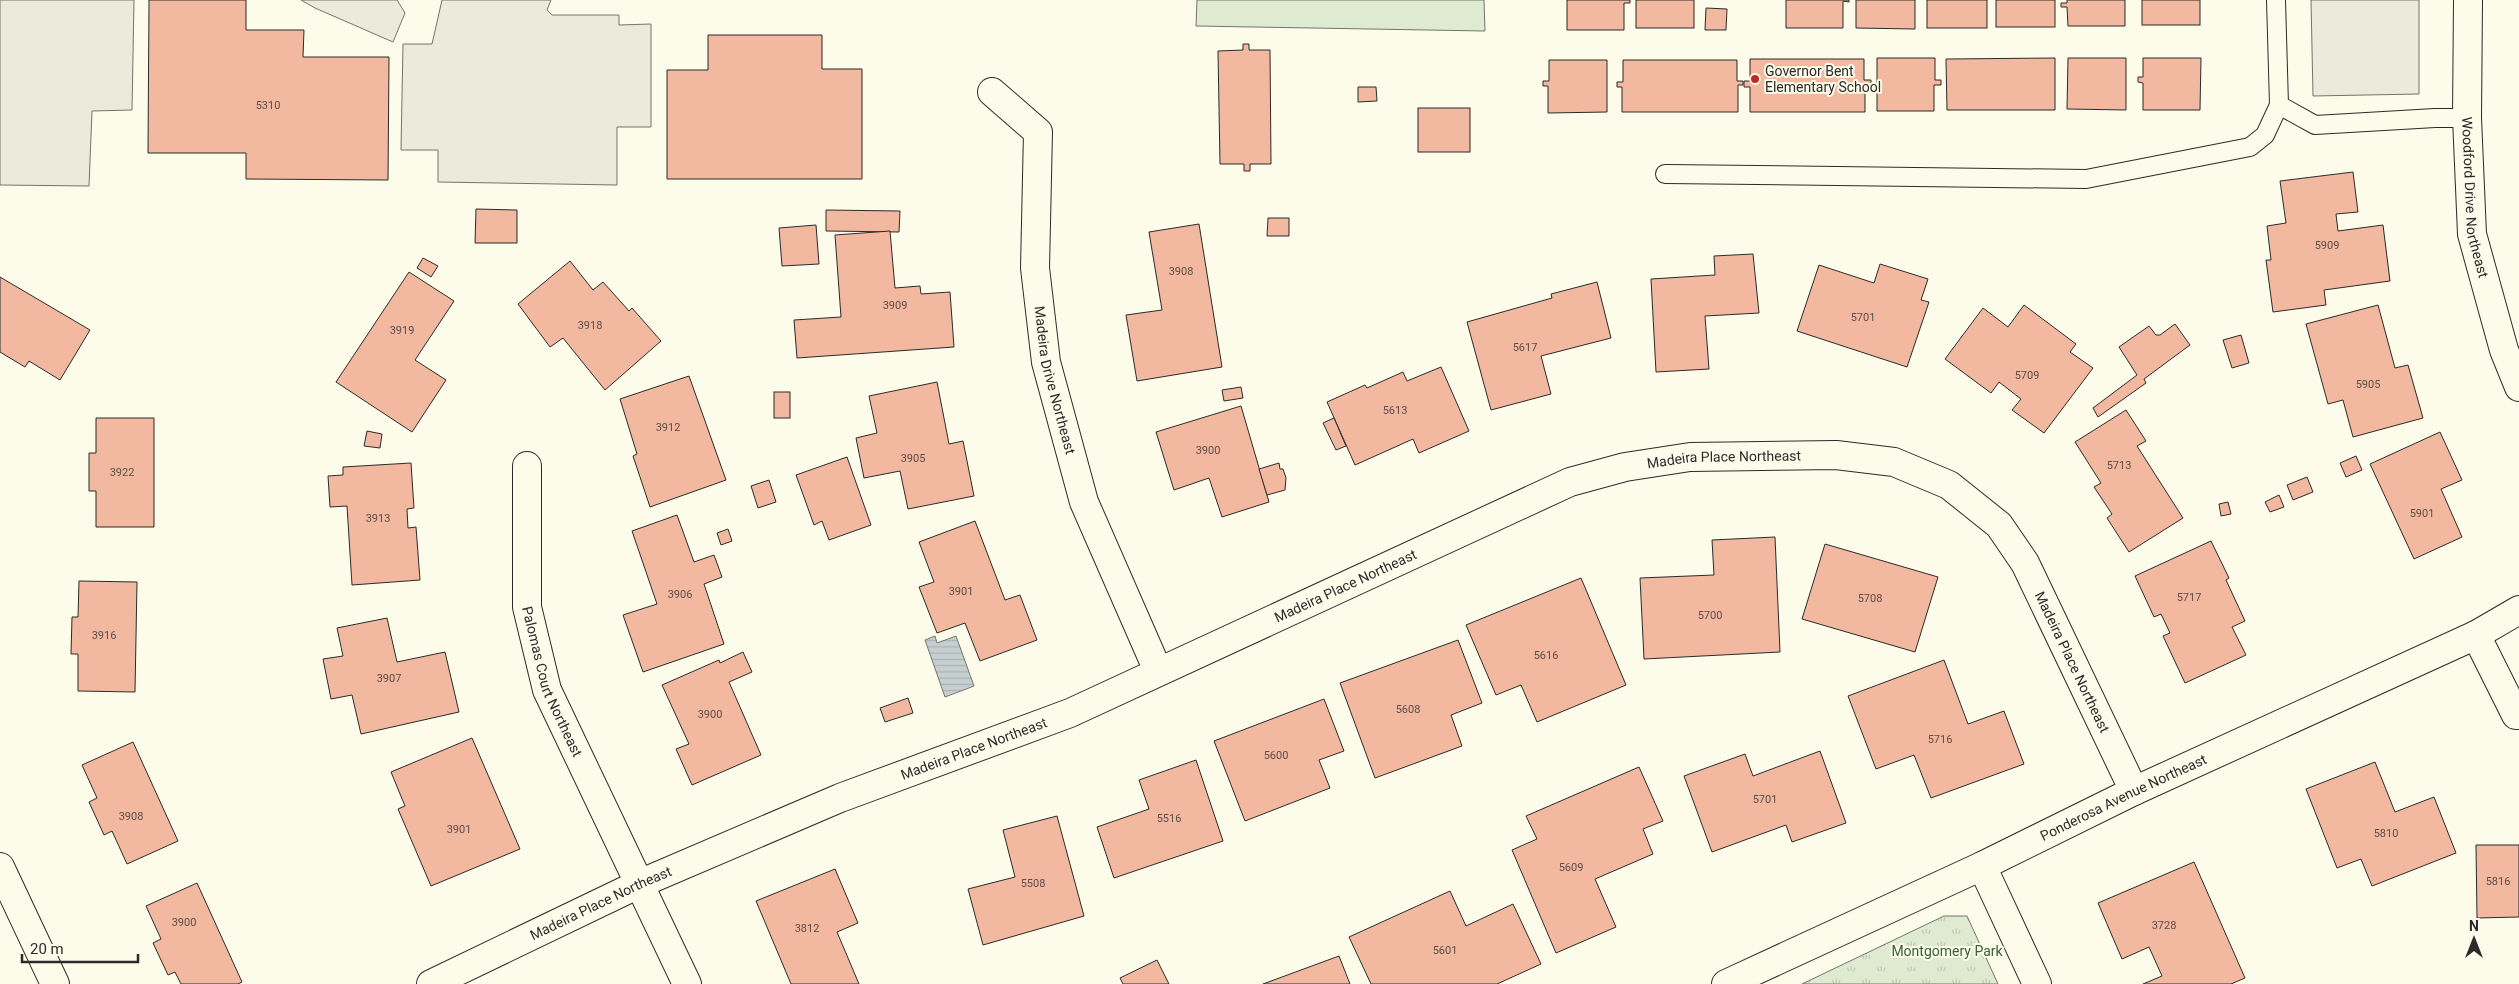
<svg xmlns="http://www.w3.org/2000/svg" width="2519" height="984" font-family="Roboto,sans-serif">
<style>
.grass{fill:url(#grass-tufts);stroke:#74746e}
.pitch{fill:#deebd1;stroke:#74746e}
.parking{fill:#eceadb;stroke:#74746e}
.water{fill:url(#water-rules);stroke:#74746e}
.building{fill:#f2b8a0;stroke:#2b2b2b}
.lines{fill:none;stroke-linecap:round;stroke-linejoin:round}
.lane-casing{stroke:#2b2b2b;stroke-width:20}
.street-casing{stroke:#2b2b2b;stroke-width:30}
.secondary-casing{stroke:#2b2b2b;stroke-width:30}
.lane{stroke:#fdfbea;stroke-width:18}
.street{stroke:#fdfbea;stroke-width:28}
.secondary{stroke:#fdfbea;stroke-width:28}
.poi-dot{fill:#c62828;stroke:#fdfbea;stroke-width:2}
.labels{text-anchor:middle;stroke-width:4;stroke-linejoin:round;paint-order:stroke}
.number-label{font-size:11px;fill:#5d4e48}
.poi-label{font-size:14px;fill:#2b2b2b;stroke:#fdfbea;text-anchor:start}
.street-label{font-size:14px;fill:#2b2b2b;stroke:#fdfbea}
.park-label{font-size:14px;fill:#34623c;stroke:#fdfbea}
</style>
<defs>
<pattern id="grass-tufts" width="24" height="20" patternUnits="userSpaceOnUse" patternTransform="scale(1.25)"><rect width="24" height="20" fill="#deebd1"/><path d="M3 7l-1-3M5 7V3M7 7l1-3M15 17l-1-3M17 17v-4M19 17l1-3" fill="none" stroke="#bfcab4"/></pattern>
<pattern id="water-rules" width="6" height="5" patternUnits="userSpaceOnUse" patternTransform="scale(1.25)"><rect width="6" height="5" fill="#c7d0d0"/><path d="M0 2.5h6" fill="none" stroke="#abb3b3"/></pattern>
</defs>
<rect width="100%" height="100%" fill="#fdfbea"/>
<path class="grass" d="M 1944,916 L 1967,916 L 1998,984 L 1802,984 Z"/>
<path class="pitch" d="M 1197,0 L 1484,0 L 1485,31 L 1196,26 Z"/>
<g class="parking">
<path d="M 0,0 L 134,0 L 132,110 L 92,111 L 89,186 L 0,185 Z"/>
<path d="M 301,0 L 397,0 L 405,13 L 393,42 L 315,8 Z"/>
<path d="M 442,0 L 551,0 L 547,10 L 552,15 L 619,15 L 619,25 L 651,24 L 651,127 L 617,127 L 617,185 L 438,182 L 438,150 L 401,150 L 403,44 L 432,44 Z"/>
<path d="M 2311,0 L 2419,0 L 2419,94 L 2313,96 Z"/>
</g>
<path class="water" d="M 935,636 L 937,643 L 956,636 L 974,686 L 945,697 L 925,640 Z"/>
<g class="building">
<path d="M 149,0 L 246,0 L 246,30 L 304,30 L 303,57 L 389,57 L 388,180 L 246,179 L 246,153 L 148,153 Z"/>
<path d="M 1567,0 L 1630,0 L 1630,3 L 1624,3 L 1624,30 L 1567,30 Z"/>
<rect x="1636" y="0" width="58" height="28"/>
<path d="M 1786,0 L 1849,0 L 1849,2 L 1843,1 L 1843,28 L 1786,28 Z"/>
<path d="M 1856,0 L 1915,0 L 1915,29 L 1856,28 Z"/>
<rect x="1927" y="0" width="60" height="28"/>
<rect x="1996" y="0" width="59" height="27"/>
<path d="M 2067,0 L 2125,0 L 2125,26 L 2068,26 L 2067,7 L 2061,7 L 2061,3 L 2067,3 Z"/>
<rect x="2142" y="0" width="58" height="25"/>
<path d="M 1706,8 L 1727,9 L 1726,30 L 1705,30 Z"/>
<path d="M 708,35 L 822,35 L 822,69 L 862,69 L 862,179 L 667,179 L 667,70 L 708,70 Z"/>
<path d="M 1243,44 L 1249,44 L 1249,50 L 1270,50 L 1271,164 L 1250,164 L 1250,171 L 1244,171 L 1244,164 L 1220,164 L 1218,51 L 1243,50 Z"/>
<path d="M 1877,58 L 1935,58 L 1935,80 L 1941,80 L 1941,85 L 1934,85 L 1934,111 L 1877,111 Z"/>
<path d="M 2055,58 L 2055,110 L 1947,110 L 1946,59 Z"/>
<path d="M 2068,58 L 2126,58 L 2126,110 L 2067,109 Z"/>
<path d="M 2143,58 L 2201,58 L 2200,110 L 2143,110 L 2143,83 L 2138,82 L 2138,77 L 2143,77 Z"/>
<path d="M 1750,59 L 1864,59 L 1864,80 L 1871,80 L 1871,85 L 1865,85 L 1865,112 L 1750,112 L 1750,87 L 1744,87 L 1744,81 L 1750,81 Z"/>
<path d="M 1549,60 L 1607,60 L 1607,112 L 1548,113 L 1548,86 L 1543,86 L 1543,81 L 1549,81 Z"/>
<path d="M 1623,60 L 1737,60 L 1737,81 L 1743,81 L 1743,85 L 1738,85 L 1738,112 L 1622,112 L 1622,87 L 1617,87 L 1617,82 L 1623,82 Z"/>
<path d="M 1358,87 L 1376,87 L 1377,101 L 1358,102 Z"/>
<rect x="1418" y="108" width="52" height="44"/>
<path d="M 2353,172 L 2358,212 L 2336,214 L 2338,231 L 2383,225 L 2390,281 L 2324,290 L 2326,305 L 2273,312 L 2266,260 L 2271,260 L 2267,226 L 2286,223 L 2280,181 Z"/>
<path d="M 476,209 L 517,210 L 517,243 L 475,243 Z"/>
<path d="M 826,210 L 900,211 L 899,232 L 826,231 Z"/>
<path d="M 1268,218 L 1289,218 L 1289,236 L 1267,236 Z"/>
<path d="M 1199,224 L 1222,367 L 1137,381 L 1126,315 L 1162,310 L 1149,232 Z"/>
<path d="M 816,225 L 819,264 L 782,266 L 779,228 Z"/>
<path d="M 890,231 L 895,288 L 920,286 L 921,294 L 950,292 L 954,347 L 797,358 L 794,320 L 841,317 L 835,235 Z"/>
<path d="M 1753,254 L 1759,313 L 1705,316 L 1709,369 L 1656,372 L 1651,279 L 1715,275 L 1714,256 Z"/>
<path d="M 423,258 L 438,266 L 431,277 L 417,268 Z"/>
<path d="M 570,261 L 593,290 L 603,282 L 629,311 L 632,308 L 661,341 L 605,390 L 563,338 L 550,347 L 518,304 Z"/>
<path d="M 1880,264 L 1928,279 L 1921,300 L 1929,302 L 1907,367 L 1797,331 L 1819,265 L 1874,283 Z"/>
<path d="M 409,272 L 454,301 L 415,360 L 446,380 L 412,432 L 336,382 Z"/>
<path d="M 0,277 L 90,330 L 60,380 L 29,361 L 25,367 L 0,352 Z"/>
<path d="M 1597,282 L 1611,338 L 1541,356 L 1551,394 L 1491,410 L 1467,322 L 1552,298 L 1551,294 Z"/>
<path d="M 2024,305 L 2076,344 L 2070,352 L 2093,368 L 2044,433 L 2012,410 L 2021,399 L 1999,382 L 1991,393 L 1945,359 L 1983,308 L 2008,327 Z"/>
<path d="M 2378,305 L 2395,368 L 2408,365 L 2423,418 L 2353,437 L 2343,400 L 2328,404 L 2306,324 Z"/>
<path d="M 2175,324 L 2190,345 L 2144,379 L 2146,383 L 2098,417 L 2093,408 L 2137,375 L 2119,347 L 2149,326 L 2156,335 L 2160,335 Z"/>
<path d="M 2241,335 L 2249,363 L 2232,368 L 2223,340 Z"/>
<path d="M 1441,367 L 1469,431 L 1419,453 L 1413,439 L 1355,465 L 1327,402 L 1365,385 L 1367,388 L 1403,372 L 1407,381 Z"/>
<path d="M 689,376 L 726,480 L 650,507 L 633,456 L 637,454 L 620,399 Z"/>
<path d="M 937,382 L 949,444 L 963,441 L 974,496 L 908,509 L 900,471 L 864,478 L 856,438 L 877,433 L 869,396 Z"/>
<path d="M 1241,387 L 1243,398 L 1224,401 L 1222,390 Z"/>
<rect x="774" y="392" width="16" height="26"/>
<path d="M 1241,406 L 1269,502 L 1222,517 L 1209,478 L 1174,490 L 1156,432 Z"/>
<path d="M 2126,410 L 2146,441 L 2137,446 L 2183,518 L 2129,552 L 2107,518 L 2112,514 L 2094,487 L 2101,483 L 2075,442 Z"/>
<path d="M 96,418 L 154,418 L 154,527 L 96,527 L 96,491 L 89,491 L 89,453 L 96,453 Z"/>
<path d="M 1334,418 L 1346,446 L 1336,450 L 1323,423 Z"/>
<path d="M 367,431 L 382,434 L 380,448 L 364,446 Z"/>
<path d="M 2440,432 L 2462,480 L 2441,489 L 2462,537 L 2414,559 L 2370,464 Z"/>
<path d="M 2356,456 L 2362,470 L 2346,477 L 2340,463 Z"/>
<path d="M 847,457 L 871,525 L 829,540 L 822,521 L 814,525 L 796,475 Z"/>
<path d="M 411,463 L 414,508 L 407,509 L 408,528 L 416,527 L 420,580 L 352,585 L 347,506 L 330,507 L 328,476 L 343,475 L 343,467 Z"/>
<path d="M 1279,463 L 1280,469 L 1283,469 L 1286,478 L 1285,490 L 1267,495 L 1259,469 Z"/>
<path d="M 2307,477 L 2313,492 L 2293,500 L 2287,485 Z"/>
<path d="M 769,480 L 776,502 L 758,508 L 751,486 Z"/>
<path d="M 2279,495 L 2284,507 L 2270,512 L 2265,502 Z"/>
<path d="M 2228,502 L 2231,514 L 2221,516 L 2219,504 Z"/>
<path d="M 677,515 L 694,562 L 714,555 L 722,577 L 704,584 L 724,644 L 643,672 L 623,615 L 657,604 L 632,531 Z"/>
<path d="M 975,521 L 1005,600 L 1020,595 L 1037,640 L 980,661 L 965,623 L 937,633 L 919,587 L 934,582 L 919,542 Z"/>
<path d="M 728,529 L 732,541 L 721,545 L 717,533 Z"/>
<path d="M 1775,537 L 1780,652 L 1644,659 L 1640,578 L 1714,575 L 1712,540 Z"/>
<path d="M 2211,541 L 2229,578 L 2226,580 L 2245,621 L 2232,627 L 2246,655 L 2185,683 L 2163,636 L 2170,633 L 2161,614 L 2154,617 L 2135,576 Z"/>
<path d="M 1825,544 L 1938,577 L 1915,652 L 1802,619 Z"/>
<path d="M 1581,578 L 1626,685 L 1537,722 L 1521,685 L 1496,695 L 1466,625 Z"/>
<path d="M 79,581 L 137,582 L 135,692 L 78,691 L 78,654 L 71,654 L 72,617 L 78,617 Z"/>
<path d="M 387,618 L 397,662 L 445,652 L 459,712 L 361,734 L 352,695 L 331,699 L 323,659 L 343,656 L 337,628 Z"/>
<path d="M 1458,640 L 1482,703 L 1451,715 L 1462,746 L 1375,778 L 1340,683 Z"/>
<path d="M 743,652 L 752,672 L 729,682 L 761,755 L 692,785 L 676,749 L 689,744 L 662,685 L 719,660 L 720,663 Z"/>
<path d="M 1944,660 L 1968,724 L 2004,711 L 2024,764 L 1931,798 L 1914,755 L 1876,769 L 1848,696 Z"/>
<path d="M 908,698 L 913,713 L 885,722 L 880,708 Z"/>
<path d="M 1324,699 L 1344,751 L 1319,760 L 1330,788 L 1245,821 L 1214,741 Z"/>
<path d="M 472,738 L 520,849 L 431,886 L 398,809 L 405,806 L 391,772 Z"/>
<path d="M 133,742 L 178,841 L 127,864 L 112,831 L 104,835 L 89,802 L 97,798 L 82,765 Z"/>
<path d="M 1820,751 L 1846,823 L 1792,842 L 1786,825 L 1712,852 L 1684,776 L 1745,754 L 1753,776 Z"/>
<path d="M 1196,760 L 1223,841 L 1114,878 L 1097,827 L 1149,809 L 1139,780 Z"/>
<path d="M 2375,762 L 2395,812 L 2434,797 L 2456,853 L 2372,886 L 2361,859 L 2337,868 L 2306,789 Z"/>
<path d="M 1639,767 L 1663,821 L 1643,829 L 1653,854 L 1595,879 L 1616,927 L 1556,953 L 1512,850 L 1537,839 L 1526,816 Z"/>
<path d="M 1057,816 L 1084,916 L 983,945 L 968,889 L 1015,877 L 1003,830 Z"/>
<path d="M 2476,845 L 2519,845 L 2519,917 L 2477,918 Z"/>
<path d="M 2194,862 L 2245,978 L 2231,984 L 2143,984 L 2162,976 L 2149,947 L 2122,959 L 2098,903 Z"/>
<path d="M 835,869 L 858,923 L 837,932 L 859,984 L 791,984 L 756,901 Z"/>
<path d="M 197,883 L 242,982 L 238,984 L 181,984 L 175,972 L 168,975 L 153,943 L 161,939 L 146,906 Z"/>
<path d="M 1450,891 L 1466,926 L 1513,904 L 1541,964 L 1497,984 L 1371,984 L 1349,937 Z"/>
<path d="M 1339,956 L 1350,984 L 1263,984 Z"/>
<path d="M 1157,960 L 1169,984 L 1123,984 L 1120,978 Z"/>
</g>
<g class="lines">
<defs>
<g id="lane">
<path d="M 2276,0 L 2279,105 L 2315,125 L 2435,118 L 2467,118"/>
<path d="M 1665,174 L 2086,179 L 2250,147 L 2265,135 L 2279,105"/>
</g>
<g id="street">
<path id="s1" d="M 2468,0 L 2467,118 L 2472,234 L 2504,350 L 2519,387"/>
<path id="s2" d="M 992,92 L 1038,132 L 1035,268 L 1046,362 L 1084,502 L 1158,671"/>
<path id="s3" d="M 527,466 L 527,607 L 547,690 L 687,984"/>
<path d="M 2476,635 L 2516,715"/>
<path d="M 0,867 L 55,984"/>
<path id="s4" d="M 431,984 L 639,884 L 840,798 L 1070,713 L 1570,482 L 1625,467 L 1690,457 L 1836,455 L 1894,462 L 1949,485 L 1999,525 L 2025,563 L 2134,791"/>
</g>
<g id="secondary">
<path d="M 1982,866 L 2037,984"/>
<path id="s5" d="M 1726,984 L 1982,866 L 2134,791 L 2476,635 L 2519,610"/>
</g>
</defs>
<use href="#lane" class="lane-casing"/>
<use href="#street" class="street-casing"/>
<use href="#secondary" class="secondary-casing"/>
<use href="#lane" class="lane"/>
<use href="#street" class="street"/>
<use href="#secondary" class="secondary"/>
</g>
<circle class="poi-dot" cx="1755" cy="79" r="5"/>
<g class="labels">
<g class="number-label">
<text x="268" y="109">5310</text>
<text x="2327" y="249">5909</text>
<text x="1181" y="275">3908</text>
<text x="895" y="309">3909</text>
<text x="1863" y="321">5701</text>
<text x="590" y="329">3918</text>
<text x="402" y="334">3919</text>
<text x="1525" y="351">5617</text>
<text x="2027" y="379">5709</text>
<text x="2368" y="388">5905</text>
<text x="1395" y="414">5613</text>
<text x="668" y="431">3912</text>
<text x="1208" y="454">3900</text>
<text x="913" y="462">3905</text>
<text x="2119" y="469">5713</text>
<text x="122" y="476">3922</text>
<text x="2422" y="517">5901</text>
<text x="378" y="522">3913</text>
<text x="961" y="595">3901</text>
<text x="680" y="598">3906</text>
<text x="2189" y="601">5717</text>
<text x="1870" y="602">5708</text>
<text x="1710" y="619">5700</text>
<text x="104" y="639">3916</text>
<text x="1546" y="659">5616</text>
<text x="389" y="682">3907</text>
<text x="1408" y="713">5608</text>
<text x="710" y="718">3900</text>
<text x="1940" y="743">5716</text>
<text x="1276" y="759">5600</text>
<text x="1765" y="803">5701</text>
<text x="131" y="820">3908</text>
<text x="1169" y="822">5516</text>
<text x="459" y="833">3901</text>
<text x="2386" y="837">5810</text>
<text x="1571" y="871">5609</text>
<text x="2498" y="885">5816</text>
<text x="1033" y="887">5508</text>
<text x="184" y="926">3900</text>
<text x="2164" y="929">3728</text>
<text x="807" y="932">3812</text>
<text x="1445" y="954">5601</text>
</g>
<g class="poi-label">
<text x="1765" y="76">Governor Bent<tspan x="1765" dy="16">Elementary School</tspan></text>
</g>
<g class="street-label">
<text dy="5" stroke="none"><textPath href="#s1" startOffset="198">Woodford Drive Northeast</textPath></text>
<text dy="5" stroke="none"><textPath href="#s2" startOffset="311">Madeira Drive Northeast</textPath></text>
<text dy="5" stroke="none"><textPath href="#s4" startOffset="1402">Madeira Place Northeast</textPath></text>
<text dy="5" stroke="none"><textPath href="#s4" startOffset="998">Madeira Place Northeast</textPath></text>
<text dy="5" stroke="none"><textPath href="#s4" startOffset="1852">Madeira Place Northeast</textPath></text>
<text dy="5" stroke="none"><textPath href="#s3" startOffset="220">Palomas Court Northeast</textPath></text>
<text dy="5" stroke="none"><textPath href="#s4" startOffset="592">Madeira Place Northeast</textPath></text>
<text dy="5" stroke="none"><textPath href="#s5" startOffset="439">Ponderosa Avenue Northeast</textPath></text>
<text dy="5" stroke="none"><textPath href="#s4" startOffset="188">Madeira Place Northeast</textPath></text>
</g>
<g class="park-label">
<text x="1947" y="956">Montgomery Park</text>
</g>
</g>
<g transform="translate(2474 939)" stroke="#fdfbea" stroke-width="4" paint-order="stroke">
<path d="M0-4L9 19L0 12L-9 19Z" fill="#2b2b2b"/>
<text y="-8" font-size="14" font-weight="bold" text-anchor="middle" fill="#2b2b2b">N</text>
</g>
<path d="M22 954v8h116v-8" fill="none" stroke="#2b2b2b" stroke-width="2.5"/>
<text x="30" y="954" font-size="15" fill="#2b2b2b" stroke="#fdfbea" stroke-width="4" paint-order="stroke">20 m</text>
</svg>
